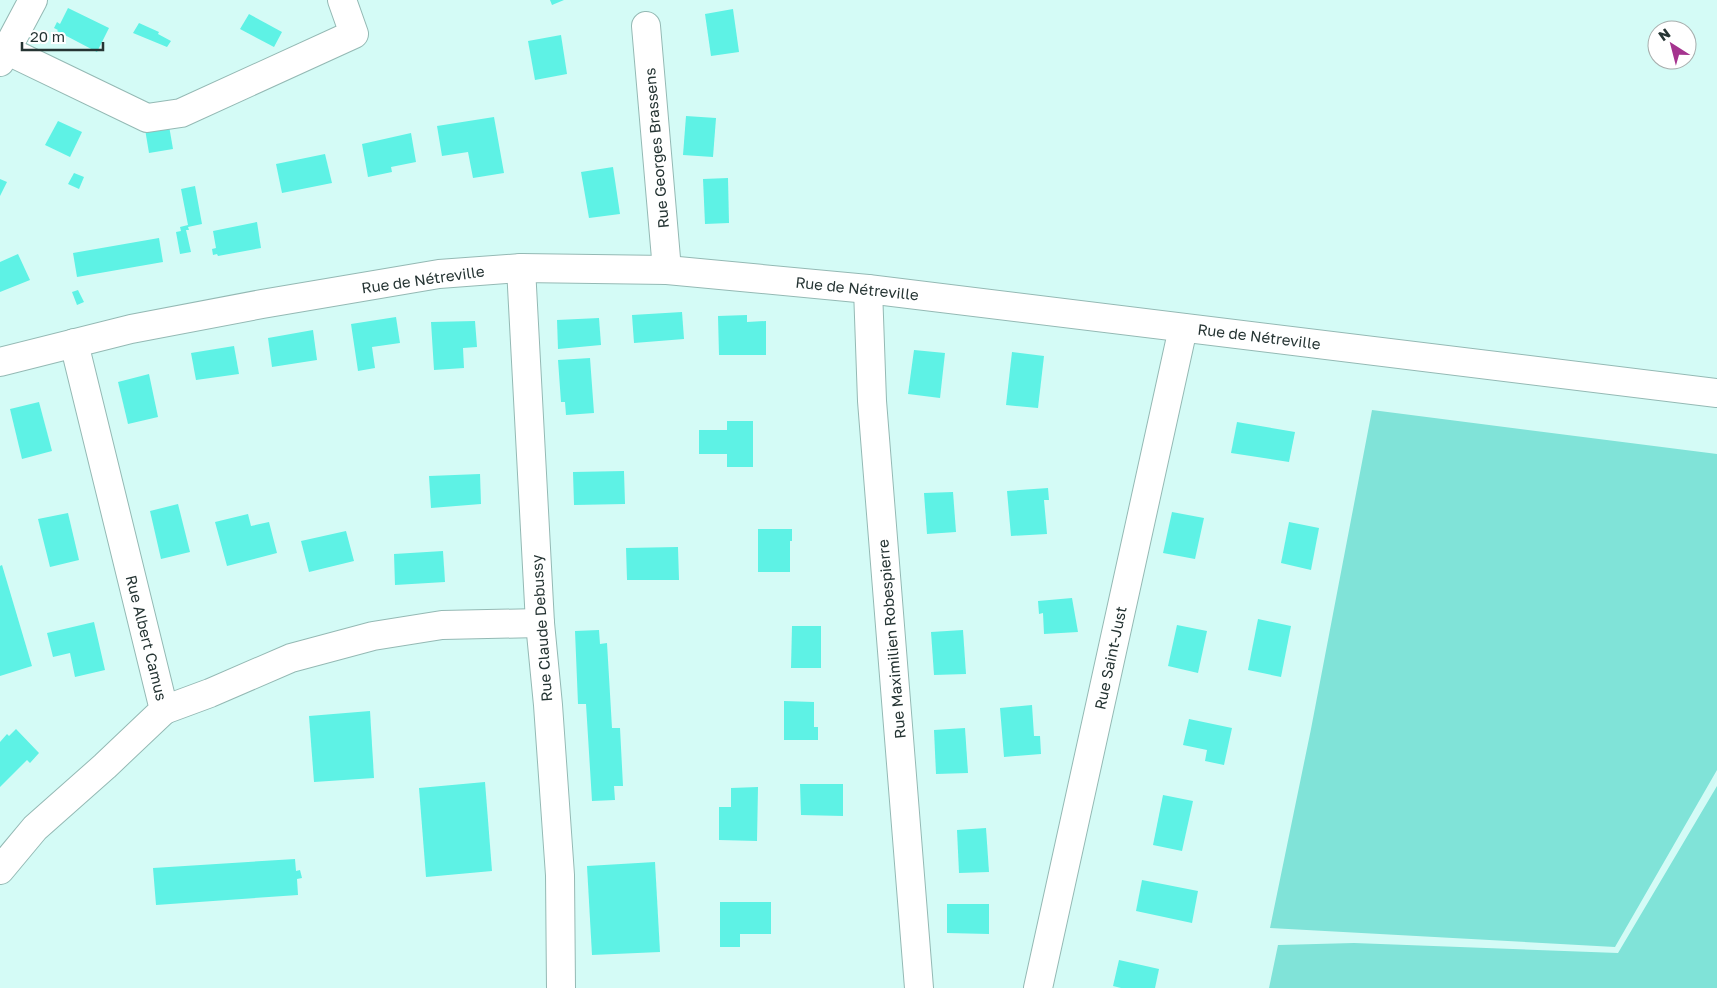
<svg xmlns="http://www.w3.org/2000/svg" width="1717" height="988" font-family="'Golos Text',sans-serif">
<style>
.green{fill:#80e3d8}
.building{fill:#5ef2e5}
.lines{fill:none;stroke-linecap:round;stroke-linejoin:round}
.minor-casing{stroke:#94b9b4;stroke-width:30}
.minor{stroke:#fff;stroke-width:28}
.labels{text-anchor:middle;stroke-width:4;stroke-linejoin:round;paint-order:stroke}
.street-label{font-size:15px;fill:#253433;stroke:#fff}
</style>
<rect width="100%" height="100%" fill="#d4fbf6"/>
<g class="green">
<path d="M 1372,410 L 1717,454 L 1717,770 L 1615,947 L 1270,928 L 1311,729 Z"/>
<path d="M 1717,786 L 1717,988 L 1269,988 L 1278,945 L 1354,943 L 1618,953 Z"/>
</g>
<g class="building">
<path d="M 550,0 L 564,0 L 552,5 Z"/>
<path d="M 68,8 L 109,28 L 97,52 L 57,31 L 58,30 L 54,28 L 57,22 L 60,24 Z"/>
<path d="M 733,9 L 739,52 L 711,56 L 705,14 Z"/>
<path d="M 249,14 L 282,32 L 274,47 L 240,29 Z"/>
<path d="M 139,23 L 159,32 L 158,34 L 171,41 L 167,47 L 133,33 Z"/>
<path d="M 561,35 L 567,74 L 535,80 L 528,41 Z"/>
<path d="M 686,116 L 716,118 L 713,157 L 683,155 Z"/>
<path d="M 494,117 L 504,173 L 473,178 L 468,152 L 442,156 L 437,126 Z"/>
<path d="M 168,120 L 173,149 L 149,153 L 145,129 Z"/>
<path d="M 58,121 L 82,132 L 70,157 L 45,145 Z"/>
<path d="M 411,133 L 416,162 L 391,167 L 392,172 L 368,177 L 362,144 Z"/>
<path d="M 325,154 L 332,183 L 282,193 L 276,164 Z"/>
<path d="M 613,167 L 620,214 L 589,218 L 581,172 Z"/>
<path d="M 74,173 L 84,177 L 79,189 L 68,184 Z"/>
<path d="M 728,178 L 729,223 L 705,224 L 703,179 Z"/>
<path d="M 0,179 L 7,182 L 0,196 Z"/>
<path d="M 195,186 L 202,224 L 188,227 L 189,230 L 186,230 L 191,252 L 180,254 L 176,232 L 181,231 L 180,227 L 188,225 L 181,189 Z"/>
<path d="M 257,222 L 261,248 L 218,256 L 217,254 L 213,255 L 212,249 L 216,248 L 213,231 Z"/>
<path d="M 159,238 L 163,262 L 77,277 L 73,253 Z"/>
<path d="M 18,254 L 30,280 L 0,292 L 0,262 Z"/>
<path d="M 78,290 L 84,302 L 77,305 L 72,292 Z"/>
<path d="M 682,312 L 684,339 L 634,343 L 632,315 Z"/>
<path d="M 747,315 L 747,322 L 766,321 L 766,355 L 719,355 L 718,316 Z"/>
<path d="M 396,317 L 400,343 L 372,347 L 375,368 L 358,371 L 351,324 Z"/>
<path d="M 599,318 L 601,345 L 558,349 L 557,320 Z"/>
<path d="M 475,321 L 477,347 L 463,348 L 464,368 L 434,370 L 431,322 Z"/>
<path d="M 313,330 L 317,360 L 272,367 L 268,338 Z"/>
<path d="M 234,346 L 239,374 L 196,380 L 191,353 Z"/>
<path d="M 914,350 L 945,353 L 940,398 L 908,394 Z"/>
<path d="M 1012,352 L 1044,356 L 1038,408 L 1006,405 Z"/>
<path d="M 590,358 L 594,413 L 566,415 L 565,402 L 561,402 L 558,360 Z"/>
<path d="M 149,374 L 158,417 L 128,424 L 118,382 Z"/>
<path d="M 39,402 L 52,451 L 22,459 L 10,409 Z"/>
<path d="M 727,421 L 753,421 L 753,467 L 727,467 L 727,454 L 699,454 L 699,430 L 727,430 Z"/>
<path d="M 1237,422 L 1295,432 L 1289,462 L 1231,453 Z"/>
<path d="M 624,471 L 625,504 L 574,505 L 573,472 Z"/>
<path d="M 480,474 L 481,504 L 431,508 L 429,476 Z"/>
<path d="M 1048,488 L 1049,500 L 1044,500 L 1047,534 L 1011,536 L 1007,491 Z"/>
<path d="M 953,492 L 956,532 L 927,534 L 924,493 Z"/>
<path d="M 178,504 L 190,552 L 161,559 L 150,511 Z"/>
<path d="M 1172,512 L 1204,518 L 1195,559 L 1163,553 Z"/>
<path d="M 68,513 L 79,560 L 50,567 L 38,519 Z"/>
<path d="M 248,514 L 251,526 L 269,522 L 277,553 L 227,566 L 215,522 Z"/>
<path d="M 1289,522 L 1319,528 L 1311,570 L 1281,563 Z"/>
<path d="M 758,529 L 792,529 L 792,541 L 790,541 L 790,572 L 758,572 Z"/>
<path d="M 346,531 L 354,561 L 309,572 L 301,541 Z"/>
<path d="M 678,547 L 679,580 L 627,580 L 626,548 Z"/>
<path d="M 443,551 L 445,582 L 395,585 L 394,554 Z"/>
<path d="M 2,565 L 32,666 L 0,676 L 0,566 Z"/>
<path d="M 1072,598 L 1078,632 L 1044,634 L 1043,613 L 1039,614 L 1038,601 Z"/>
<path d="M 1258,619 L 1291,626 L 1281,677 L 1248,670 Z"/>
<path d="M 94,622 L 105,670 L 75,677 L 70,653 L 53,657 L 47,633 Z"/>
<path d="M 1177,625 L 1207,631 L 1198,673 L 1168,666 Z"/>
<path d="M 792,626 L 821,626 L 821,668 L 791,668 Z"/>
<path d="M 599,630 L 600,644 L 607,643 L 612,728 L 620,728 L 623,786 L 614,786 L 615,800 L 592,801 L 586,704 L 578,704 L 575,631 Z"/>
<path d="M 963,630 L 966,674 L 934,675 L 931,632 Z"/>
<path d="M 784,701 L 814,702 L 814,727 L 818,727 L 818,740 L 784,740 Z"/>
<path d="M 1032,705 L 1034,736 L 1040,736 L 1041,754 L 1004,757 L 1000,708 Z"/>
<path d="M 370,711 L 374,778 L 314,782 L 309,716 Z"/>
<path d="M 1189,719 L 1232,728 L 1224,765 L 1205,761 L 1207,750 L 1183,745 Z"/>
<path d="M 965,728 L 968,773 L 936,774 L 934,730 Z"/>
<path d="M 16,729 L 39,753 L 30,763 L 27,760 L 0,787 L 0,742 L 7,734 L 9,736 Z"/>
<path d="M 485,782 L 492,871 L 426,877 L 419,788 Z"/>
<path d="M 800,784 L 843,784 L 843,816 L 801,815 Z"/>
<path d="M 758,787 L 757,841 L 719,840 L 719,807 L 731,807 L 731,788 Z"/>
<path d="M 1163,795 L 1193,801 L 1182,851 L 1153,845 Z"/>
<path d="M 986,828 L 989,872 L 959,873 L 957,830 Z"/>
<path d="M 295,859 L 296,871 L 300,870 L 302,878 L 297,879 L 298,895 L 156,905 L 153,868 Z"/>
<path d="M 655,862 L 660,952 L 592,955 L 587,866 Z"/>
<path d="M 1142,880 L 1198,891 L 1192,923 L 1136,911 Z"/>
<path d="M 720,902 L 771,902 L 771,934 L 740,934 L 740,947 L 720,947 Z"/>
<path d="M 947,904 L 989,904 L 989,934 L 947,933 Z"/>
<path d="M 1119,960 L 1159,969 L 1155,988 L 1121,988 L 1113,986 Z"/>
</g>
<g class="lines">
<defs>
<g id="minor">
<path d="M 646,26 L 667,270"/>
<path d="M 6,50 L 147,118 L 181,113 L 354,34 L 342,0"/>
<path d="M 0,62 L 33,0"/>
<path d="M 521,268 L 540,623 L 548,705 L 560,875 L 561,988"/>
<path d="M 868,289 L 872,401 L 919,988"/>
<path d="M 0,362 L 131,329 L 262,304 L 439,274 L 521,268 L 667,270 L 868,289 L 1717,393"/>
<path d="M 164,710 L 210,693 L 291,658 L 373,636 L 442,625 L 540,623"/>
<path d="M 0,870 L 35,828 L 105,766 L 164,710 L 74,343"/>
<path d="M 1038,988 L 1183,328"/>
</g>
</defs>
<use href="#minor" class="minor-casing"/>
<use href="#minor" class="minor"/>
</g>
<g class="labels">
<g class="street-label">
<text transform="translate(657 148) rotate(-95)" y="5">Rue Georges Brassens</text>
<text transform="translate(423 280) rotate(-8)" y="5">Rue de Nétreville</text>
<text transform="translate(857 289) rotate(6)" y="5">Rue de Nétreville</text>
<text transform="translate(1259 337) rotate(7)" y="5">Rue de Nétreville</text>
<text transform="translate(542 628) rotate(-94)" y="5">Rue Claude Debussy</text>
<text transform="translate(146 638) rotate(76)" y="5">Rue Albert Camus</text>
<text transform="translate(892 639) rotate(-95)" y="5">Rue Maximilien Robespierre</text>
<text transform="translate(1111 658) rotate(-78)" y="5">Rue Saint-Just</text>
</g>
</g>
<g transform="translate(1672 45) rotate(324)"><circle r="24" fill="#ffffff" stroke="#a8aead"/>
<path d="M0-4L9 19L0 12L-9 19Z" fill="#a5348f"/>
<text y="-8" font-size="14" font-weight="bold" text-anchor="middle" fill="#253433">N</text>
</g>
<path d="M22 42v8h81v-8" fill="none" stroke="#253433" stroke-width="2.5"/>
<text x="30" y="42" font-size="15" fill="#253433" stroke="#ffffff" stroke-width="4" paint-order="stroke">20 m</text>
</svg>
